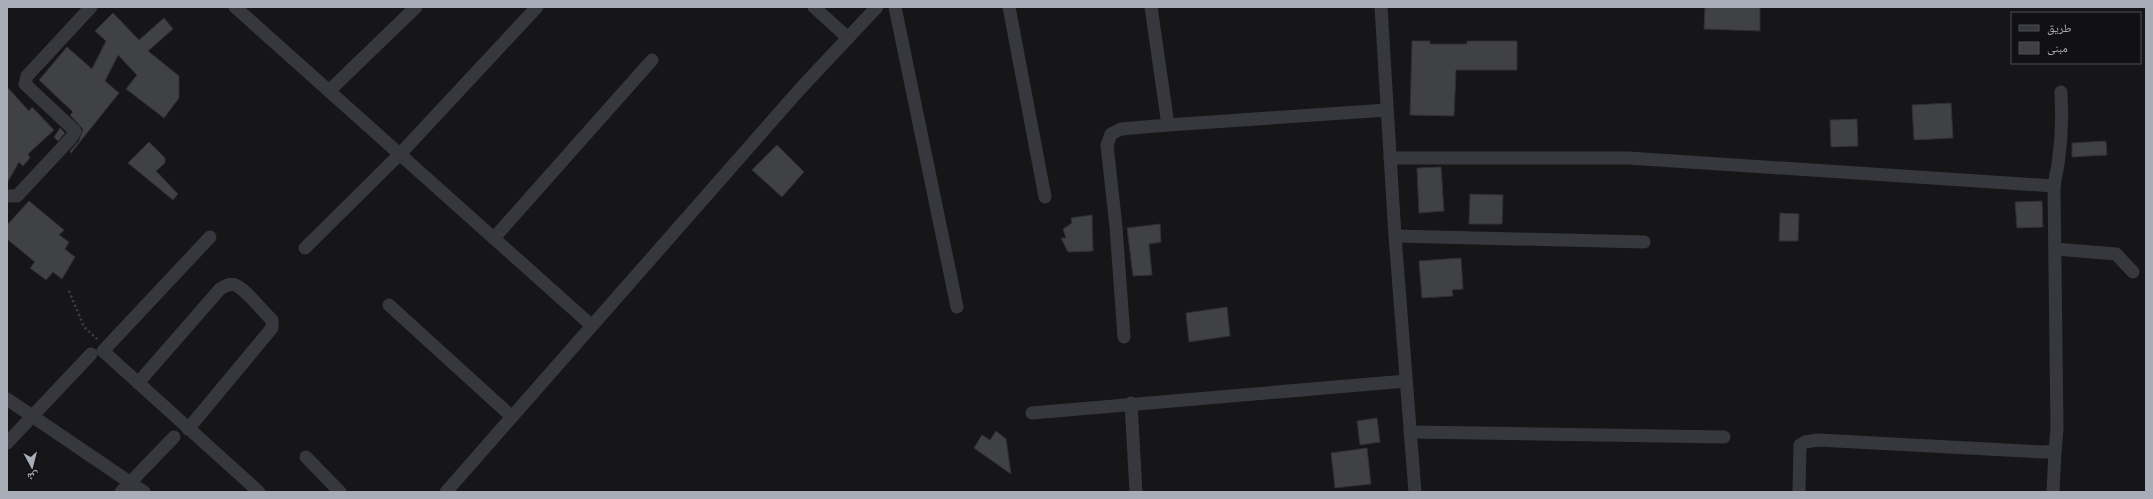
<svg xmlns="http://www.w3.org/2000/svg" width="2153" height="499" font-family="Mulish,'Noto Naskh Arabic',sans-serif">
<style>
.building{fill:#404145;stroke:#303034}
.lines{fill:none;stroke-linecap:round;stroke-linejoin:round}
.path{stroke:#3d3f44;stroke-width:2.5;stroke-dasharray:2 3;stroke-linecap:butt}
.street{stroke:#37383d;stroke-width:13}
</style>
<rect width="100%" height="100%" fill="#161618"/>
<g class="building">
<path d="M 1705,7 L 1760,7 L 1760,31 L 1704,29 Z"/>
<path d="M 113,13 L 139,40 L 164,18 L 173,29 L 148,51 L 179,76 L 179,98 L 164,118 L 126,89 L 137,75 L 118,55 L 105,81 L 119,93 L 71,153 L 70,151 L 79,141 L 83,129 L 70,115 L 73,112 L 39,80 L 67,47 L 92,69 L 106,41 L 95,31 Z"/>
<path d="M 1412,41 L 1430,41 L 1430,44 L 1467,44 L 1467,41 L 1517,41 L 1517,70 L 1456,70 L 1454,116 L 1410,115 Z"/>
<path d="M 7,87 L 29,111 L 32,107 L 54,130 L 28,154 L 30,158 L 23,166 L 19,162 L 7,183 Z"/>
<path d="M 1951,103 L 1953,138 L 1914,140 L 1912,105 Z"/>
<path d="M 1857,119 L 1858,146 L 1831,147 L 1830,120 Z"/>
<path d="M 60,128 L 65,133 L 58,141 L 54,137 Z"/>
<path d="M 2106,141 L 2107,155 L 2072,157 L 2072,143 Z"/>
<path d="M 149,142 L 165,158 L 165,163 L 156,171 L 178,194 L 173,200 L 128,163 Z"/>
<path d="M 777,145 L 804,172 L 782,197 L 752,170 Z"/>
<path d="M 1441,167 L 1444,211 L 1419,213 L 1417,168 Z"/>
<path d="M 1470,194 L 1503,195 L 1502,224 L 1469,224 Z"/>
<path d="M 29,201 L 64,230 L 59,235 L 69,242 L 65,249 L 75,257 L 62,279 L 53,272 L 46,280 L 30,268 L 35,262 L 7,239 L 7,225 Z"/>
<path d="M 2042,201 L 2043,227 L 2017,228 L 2015,202 Z"/>
<path d="M 1780,213 L 1799,214 L 1798,241 L 1779,241 Z"/>
<path d="M 1092,215 L 1093,251 L 1068,252 L 1061,238 L 1066,238 L 1063,229 L 1072,223 L 1071,218 Z"/>
<path d="M 1160,224 L 1161,242 L 1149,244 L 1152,275 L 1133,276 L 1127,228 Z"/>
<path d="M 1461,258 L 1463,289 L 1452,290 L 1453,296 L 1422,298 L 1419,261 Z"/>
<path d="M 1227,307 L 1230,336 L 1189,342 L 1186,313 Z"/>
<path d="M 1377,418 L 1380,442 L 1360,445 L 1357,421 Z"/>
<path d="M 996,431 L 1006,439 L 1011,474 L 974,448 L 982,435 L 990,440 Z"/>
<path d="M 1367,448 L 1371,484 L 1335,488 L 1331,453 Z"/>
</g>
<g class="lines">
<path class="path" d="M 69,291 L 84,327 L 97,339"/>
<g class="street">
<path d="M 235,7 L 591,325"/>
<path d="M 814,7 L 848,38"/>
<path d="M 895,7 L 957,307"/>
<path d="M 1009,7 L 1045,197"/>
<path d="M 1151,7 L 1168,125"/>
<path d="M 1381,7 L 1395,236 L 1415,492"/>
<path d="M 329,91 L 416,7"/>
<path d="M 1390,158 L 1628,158 L 2054,186 L 2057,429 L 2055,451 L 2042,452 L 1818,440 L 1805,442 L 1800,445 L 1799,492"/>
<path d="M 2054,186 C 2061,154 2063,124 2061,92"/>
<path d="M 7,196 L 17,196 L 72,137 L 75,131 L 25,84 L 27,76 L 91,7"/>
<path d="M 1395,236 L 1644,242"/>
<path d="M 210,237 L 103,351 L 259,492"/>
<path d="M 494,238 L 652,60"/>
<path d="M 305,248 L 400,154 L 537,7"/>
<path d="M 2055,249 L 2116,254 L 2133,272"/>
<path d="M 389,305 L 511,416"/>
<path d="M 1124,337 L 1116,227 L 1107,145 L 1111,134 L 1121,129 L 1168,125 L 1387,110"/>
<path d="M 138,383 L 220,289 C 225,286 229,283 235,285 C 245,288 263,312 272,320 L 272,328 L 188,429"/>
<path d="M 7,399 L 144,492"/>
<path d="M 1131,403 L 1136,492"/>
<path d="M 1032,413 L 1406,381"/>
<path d="M 1410,432 L 1724,437"/>
<path d="M 7,443 L 91,354"/>
<path d="M 306,457 L 340,492"/>
<path d="M 121,492 L 174,437"/>
<path d="M 446,492 L 800,89 L 877,7"/>
<path d="M 2053,492 L 2055,451"/>
</g>
</g>
<rect width="2153" height="499" fill="none" stroke="#a8adb8" stroke-width="16"/>
<rect x="2011" y="12" width="130" height="52" fill="#111113" stroke="#4d4f55"/>
<rect x="2019" y="25" width="20" height="6" fill="#37383d" stroke="#4d4f55"/>
<text x="2047" y="32" font-size="12" fill="#a8adb8">طريق</text>
<rect x="2019" y="42" width="20" height="12" fill="#404145" stroke="#4d4f55"/>
<text x="2047" y="52" font-size="12" fill="#a8adb8">مبنى</text>
<g transform="translate(32 467) rotate(173)" stroke="#111113" stroke-width="3" paint-order="stroke">
<path d="M0-3L7 15L0 10L-7 15Z" fill="#a8adb8"/>
<text y="-6" font-size="11" font-weight="bold" text-anchor="middle" fill="#a8adb8">ش</text>
</g>
</svg>
